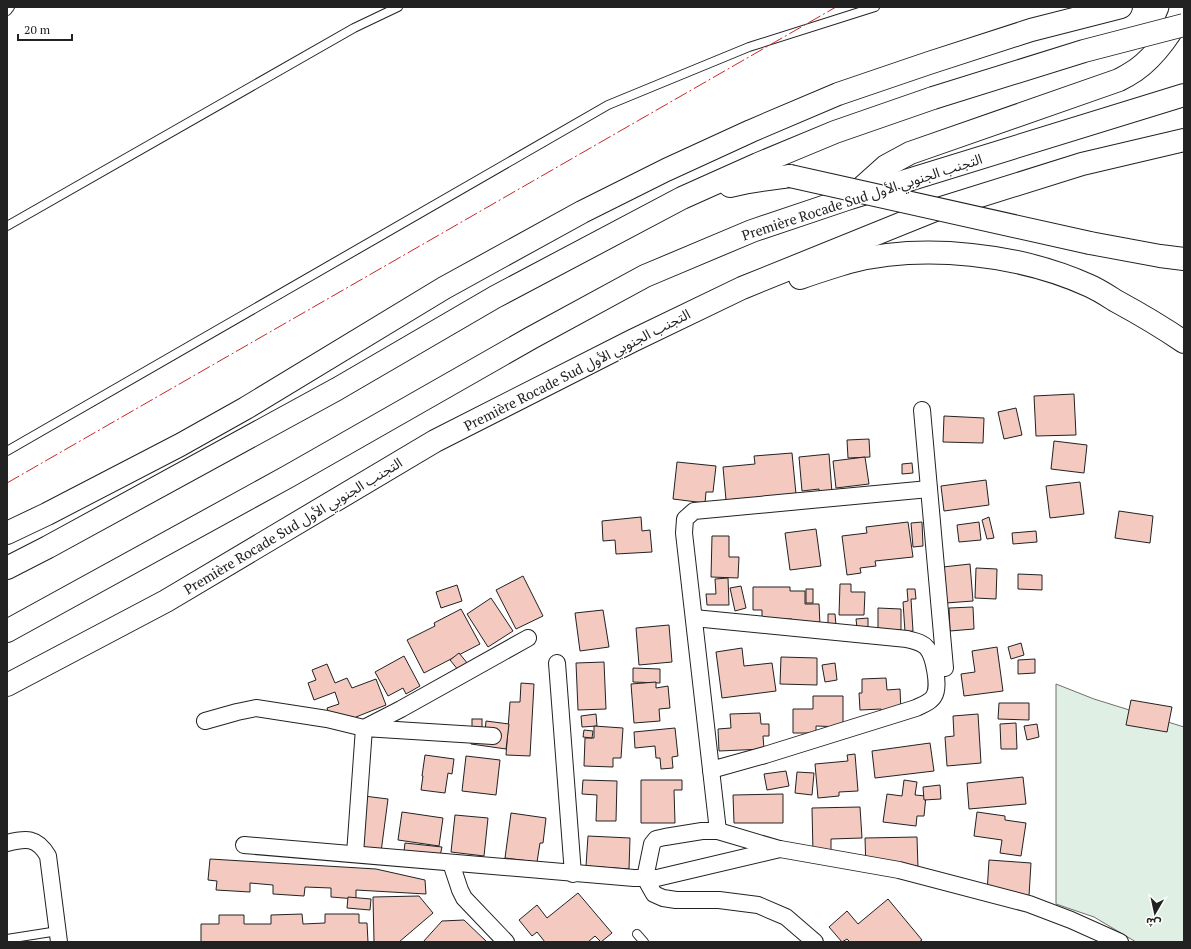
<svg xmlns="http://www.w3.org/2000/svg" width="1191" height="949" font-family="'PT Serif','Noto Sans Arabic',serif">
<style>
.green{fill:#e0efe3;stroke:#6f6f6f}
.building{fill:#f3c9c0;stroke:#222}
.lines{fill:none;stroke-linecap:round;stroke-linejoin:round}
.service-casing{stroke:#222;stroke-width:10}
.minor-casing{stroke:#222;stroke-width:18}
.motorway-casing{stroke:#222;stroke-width:24}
.service{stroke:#fff;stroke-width:8}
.minor{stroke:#fff;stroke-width:16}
.motorway{stroke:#fff;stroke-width:22}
.motorway-bridge-casing{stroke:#222;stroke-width:24;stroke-linecap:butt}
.motorway-bridge{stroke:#fff;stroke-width:22}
.power{stroke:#c62828;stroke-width:1;stroke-dasharray:14 3 2 3;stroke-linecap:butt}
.labels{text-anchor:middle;stroke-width:3;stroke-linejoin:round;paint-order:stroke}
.street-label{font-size:14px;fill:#222;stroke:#fff}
</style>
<rect width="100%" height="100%" fill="#fff"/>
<path class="green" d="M 1056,684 L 1094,699 L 1184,727 L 1184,942 L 1136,942 L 1094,917 L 1056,904 Z"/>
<g class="building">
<path d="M 1074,394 L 1076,435 L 1036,436 L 1034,396 Z"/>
<path d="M 1016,408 L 1022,435 L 1004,439 L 998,412 Z"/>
<path d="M 944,416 L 984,418 L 983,443 L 943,442 Z"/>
<path d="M 869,439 L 870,457 L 848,458 L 847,440 Z"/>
<path d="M 1054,441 L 1087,445 L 1084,473 L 1051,469 Z"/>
<path d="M 792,453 L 796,494 L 726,500 L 723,467 L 755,464 L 754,456 Z"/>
<path d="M 829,454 L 832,493 L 820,495 L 819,489 L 802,491 L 799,457 Z"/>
<path d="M 865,457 L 869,484 L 836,488 L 833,461 Z"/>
<path d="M 677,462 L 716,466 L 713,492 L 706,492 L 705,503 L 673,499 Z"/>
<path d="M 912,463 L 913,473 L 902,474 L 902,464 Z"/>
<path d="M 986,480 L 989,505 L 944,511 L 941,486 Z"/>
<path d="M 1080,482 L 1084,514 L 1050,518 L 1046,486 Z"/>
<path d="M 1119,511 L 1153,516 L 1150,543 L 1115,538 Z"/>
<path d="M 641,517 L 642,531 L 650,530 L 652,552 L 616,554 L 615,540 L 603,541 L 602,521 Z"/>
<path d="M 989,517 L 994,538 L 987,539 L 982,520 Z"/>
<path d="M 908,522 L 913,557 L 875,561 L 876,566 L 860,568 L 861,573 L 847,575 L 842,536 L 867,533 L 866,527 Z"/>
<path d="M 922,522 L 923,546 L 913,547 L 911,523 Z"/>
<path d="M 979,522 L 981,540 L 959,542 L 957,525 Z"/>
<path d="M 816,529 L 821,566 L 790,570 L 785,533 Z"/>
<path d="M 1036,531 L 1037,542 L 1013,544 L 1012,533 Z"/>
<path d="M 712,536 L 729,536 L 729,557 L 739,557 L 738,578 L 711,577 Z"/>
<path d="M 970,564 L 973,601 L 946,603 L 943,567 Z"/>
<path d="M 976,568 L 997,569 L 996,599 L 975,598 Z"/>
<path d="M 1018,574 L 1042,575 L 1042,590 L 1018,589 Z"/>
<path d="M 523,576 L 543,616 L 516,629 L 496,590 Z"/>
<path d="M 728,578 L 729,605 L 707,605 L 706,594 L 716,594 L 715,579 Z"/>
<path d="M 840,584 L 851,584 L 851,592 L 865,592 L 864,615 L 839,615 Z"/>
<path d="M 457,585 L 462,601 L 441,608 L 436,592 Z"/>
<path d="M 741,586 L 746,608 L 735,611 L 730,588 Z"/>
<path d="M 753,587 L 790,587 L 790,591 L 805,591 L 805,604 L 819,604 L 820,625 L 792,625 L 792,619 L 762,620 L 762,610 L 753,610 Z"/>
<rect x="806" y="589" width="7" height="14"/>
<path d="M 907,589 L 915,589 L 916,599 L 911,599 L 913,631 L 905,632 L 903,602 L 908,601 Z"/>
<path d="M 491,598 L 513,631 L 488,647 L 467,614 Z"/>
<path d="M 973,607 L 974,629 L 950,631 L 949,608 Z"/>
<path d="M 878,608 L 901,609 L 901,630 L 878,630 Z"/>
<path d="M 461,609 L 480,644 L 424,673 L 407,640 L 435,626 L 434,623 Z"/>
<path d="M 603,610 L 609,647 L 580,651 L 575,613 Z"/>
<path d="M 828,614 L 835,614 L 836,625 L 828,625 Z"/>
<path d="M 868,618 L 868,628 L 857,628 L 856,619 Z"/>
<path d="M 669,625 L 672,662 L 639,665 L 636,628 Z"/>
<path d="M 1021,643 L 1024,655 L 1011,659 L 1008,647 Z"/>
<path d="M 997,647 L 1003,691 L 964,696 L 961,674 L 975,672 L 972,651 Z"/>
<path d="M 742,648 L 744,666 L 772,663 L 776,691 L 722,698 L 716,652 Z"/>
<path d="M 459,653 L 468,664 L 459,671 L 450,660 Z"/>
<path d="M 404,656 L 420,686 L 406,694 L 403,688 L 388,696 L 375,672 Z"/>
<path d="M 781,657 L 817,658 L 817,685 L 780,684 Z"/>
<path d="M 1035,659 L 1035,673 L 1018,674 L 1018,660 Z"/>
<path d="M 604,662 L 606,709 L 578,710 L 576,663 Z"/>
<path d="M 835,663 L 837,680 L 825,682 L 822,665 Z"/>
<path d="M 327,664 L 335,683 L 347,678 L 352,688 L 376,679 L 386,705 L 356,717 L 357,719 L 334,728 L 327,708 L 339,704 L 335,692 L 314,700 L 308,683 L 316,680 L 312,670 Z"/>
<path d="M 633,668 L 660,669 L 660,683 L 633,682 Z"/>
<path d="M 886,678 L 887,690 L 900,689 L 901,712 L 881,713 L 881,709 L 860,710 L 859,693 L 862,693 L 862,679 Z"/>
<path d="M 656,682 L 656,688 L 668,686 L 670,708 L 659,709 L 660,721 L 634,723 L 631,684 Z"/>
<path d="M 521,683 L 534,684 L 530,756 L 506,755 L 510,702 L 520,702 Z"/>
<path d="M 813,696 L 843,696 L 843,727 L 816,726 L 816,733 L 793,733 L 793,709 L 813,709 Z"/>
<path d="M 1131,700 L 1172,707 L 1167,732 L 1126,725 Z"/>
<path d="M 999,703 L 1029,703 L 1029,720 L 998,719 Z"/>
<path d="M 760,713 L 761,724 L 769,724 L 769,736 L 763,736 L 764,749 L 719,751 L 718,729 L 731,728 L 730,714 Z"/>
<path d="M 596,714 L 597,726 L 582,727 L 581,716 Z"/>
<path d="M 978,714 L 981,763 L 947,766 L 945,737 L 954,736 L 953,716 Z"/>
<rect x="472" y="719" width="10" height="11"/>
<path d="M 486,721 L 509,724 L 506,749 L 471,744 L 472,731 L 485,732 Z"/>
<path d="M 1016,723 L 1017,749 L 1001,749 L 1000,724 Z"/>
<path d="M 1037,724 L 1039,737 L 1027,740 L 1024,726 Z"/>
<path d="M 594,726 L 623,728 L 621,758 L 613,758 L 613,767 L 584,766 L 585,738 L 594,738 Z"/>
<path d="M 675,728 L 678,756 L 672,757 L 673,768 L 661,769 L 660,758 L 656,758 L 655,746 L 635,748 L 634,732 Z"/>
<path d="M 584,730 L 593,731 L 592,738 L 583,737 Z"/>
<path d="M 930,743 L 934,771 L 875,778 L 872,751 Z"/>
<path d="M 855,754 L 858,791 L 839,792 L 839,796 L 818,798 L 815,764 L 848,761 L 847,755 Z"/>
<path d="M 425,755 L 454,759 L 452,774 L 448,773 L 445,793 L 421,790 L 423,776 L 422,776 Z"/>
<path d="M 466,756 L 500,760 L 496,795 L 462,791 Z"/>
<path d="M 786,771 L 789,786 L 767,790 L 764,774 Z"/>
<path d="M 797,772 L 814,773 L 812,795 L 795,793 Z"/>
<path d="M 1023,777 L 1026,804 L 969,809 L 967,783 Z"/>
<path d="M 583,780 L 617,781 L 616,821 L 596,821 L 597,795 L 582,794 Z"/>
<path d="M 641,780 L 682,780 L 682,790 L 674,790 L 675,823 L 641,823 Z"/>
<path d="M 904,780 L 917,782 L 915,795 L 926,796 L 924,816 L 917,816 L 916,826 L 883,822 L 887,794 L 902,796 Z"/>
<path d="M 940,785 L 941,799 L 924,800 L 923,787 Z"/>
<path d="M 783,794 L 783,823 L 734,823 L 733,795 Z"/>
<path d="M 356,795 L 388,799 L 381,852 L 349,848 Z"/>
<path d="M 860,807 L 862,838 L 831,839 L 831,852 L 813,853 L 812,808 Z"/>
<path d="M 402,812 L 443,818 L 439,846 L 398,840 Z"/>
<path d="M 977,812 L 1005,816 L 1005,820 L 1026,823 L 1021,856 L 1000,853 L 1002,840 L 974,836 Z"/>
<path d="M 511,813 L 546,818 L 543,843 L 540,843 L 537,862 L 505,858 Z"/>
<path d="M 455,815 L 488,818 L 484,856 L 451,852 Z"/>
<path d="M 588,836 L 630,838 L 629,869 L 586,866 Z"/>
<path d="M 917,837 L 918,868 L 866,869 L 865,838 Z"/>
<path d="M 405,843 L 442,847 L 440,856 L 404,851 Z"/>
<path d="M 210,859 L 376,869 L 425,880 L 426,894 L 356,890 L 356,899 L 331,897 L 331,888 L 305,887 L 304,896 L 273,894 L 273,885 L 250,883 L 250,892 L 216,890 L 217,881 L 208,880 Z"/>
<path d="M 989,860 L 1031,863 L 1029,896 L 987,893 Z"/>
<path d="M 578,893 L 612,933 L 601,942 L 595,936 L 588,942 L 545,942 L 537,932 L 532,936 L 519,920 L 537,905 L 547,918 Z"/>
<path d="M 419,896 L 433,913 L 399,942 L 374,942 L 373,897 Z"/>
<path d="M 348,897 L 371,899 L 370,910 L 347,908 Z"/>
<path d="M 888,899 L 922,940 L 919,942 L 850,942 L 847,939 L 842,942 L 829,927 L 847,911 L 858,924 Z"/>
<path d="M 302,914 L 303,924 L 325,923 L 325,914 L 359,914 L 359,923 L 367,923 L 368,942 L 201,942 L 201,924 L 219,924 L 219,915 L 244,915 L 244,924 L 271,924 L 271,915 Z"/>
<path d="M 464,920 L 487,942 L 423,942 L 442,921 Z"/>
</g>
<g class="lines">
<defs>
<g id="service">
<path d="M 7,11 L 10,7"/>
<path d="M 7,226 L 354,28 L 398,7"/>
<path d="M 7,451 L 608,105 L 749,47 L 875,7"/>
<path d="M 637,934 L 644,942"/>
<path d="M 7,939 L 58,931"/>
</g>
<g id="minor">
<path d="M 922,410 L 945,668"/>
<path d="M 694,618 L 907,639 C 914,641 922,642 927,648 C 934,656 940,687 934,696 C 931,702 922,705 916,708 L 765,755 L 711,770"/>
<path d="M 557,663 L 573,874"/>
<path d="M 205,721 L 237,712 L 256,708 L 327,719 L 364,728 L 401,709 L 528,638"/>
<path d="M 718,831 L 684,533 L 685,519 L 694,511 L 929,489"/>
<path d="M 7,843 C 26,838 37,837 48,856 L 59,942"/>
<path d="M 244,845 L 634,878 L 657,878 L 780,849 L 899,870 L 1029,904 L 1071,920 L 1120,942"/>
<path d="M 779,849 L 718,831 L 702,831 L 665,837 L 656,839 L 652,844 L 645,878 L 654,894 L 663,898 L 676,900 L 719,900 L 758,905 L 786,917 L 815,942"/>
<path d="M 355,854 L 364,728 L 493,736"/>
<path d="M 451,863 L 460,890 L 464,898 L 506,942"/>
</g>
<g id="motorway">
<path d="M 730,186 L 748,182 L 790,176"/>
<path d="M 857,192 L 886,166 L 910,153 L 1119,80 C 1125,77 1130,74 1136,70 C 1153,58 1178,28 1181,7"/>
<path d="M 1090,243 L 1160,256 L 1184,259"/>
<path d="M 800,278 C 816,272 833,267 849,262 C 924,243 1020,254 1090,286 C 1099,290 1108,296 1116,301 C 1140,314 1162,327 1184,342"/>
<path d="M 7,533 L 47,514 L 180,445 L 246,408 L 444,288 L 582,212 L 666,170 L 751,131 L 838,94 L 929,63 L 1031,30 L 1121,7"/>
<path d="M 7,568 L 48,547 L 337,389 L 495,297 L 682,198 L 758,164 L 835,132 L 933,98"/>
<path d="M 7,631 L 289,476 L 531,338 L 645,276 L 752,231 L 850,198 L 1184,95"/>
<path d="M 7,685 L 166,601 L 435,441 L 632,341 L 742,288 L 935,210 L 1082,164 L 1184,140"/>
</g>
</defs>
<use href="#service" class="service-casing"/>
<use href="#minor" class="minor-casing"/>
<use href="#motorway" class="motorway-casing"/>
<use href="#service" class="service"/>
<use href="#minor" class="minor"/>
<use href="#motorway" class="motorway"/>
<defs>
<g id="motorway-bridge">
<path d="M 933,98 L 1084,51 L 1184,25"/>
<path d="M 790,176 L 1090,243"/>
</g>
</defs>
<use href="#motorway-bridge" class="motorway-bridge-casing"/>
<use href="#motorway-bridge" class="motorway-bridge"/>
<path class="power" d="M 7,483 L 836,7"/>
</g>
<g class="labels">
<g class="street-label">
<text transform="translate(862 197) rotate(-18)" y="5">Première Rocade Sud التجنب الجنوبي الأول</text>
<text transform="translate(577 370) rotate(-27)" y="5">Première Rocade Sud التجنب الجنوبي الأول</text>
<text transform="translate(293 526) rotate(-31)" y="5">Première Rocade Sud التجنب الجنوبي الأول</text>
</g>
</g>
<rect width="1191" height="949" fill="none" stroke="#222222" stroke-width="16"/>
<g transform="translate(1155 913) rotate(189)" stroke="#ffffff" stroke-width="3" paint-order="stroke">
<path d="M0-3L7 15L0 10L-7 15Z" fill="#222222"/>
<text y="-6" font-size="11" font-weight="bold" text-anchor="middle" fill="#222222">ش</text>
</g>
<path d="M18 34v6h54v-6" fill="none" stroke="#222222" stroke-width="2"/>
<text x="24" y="34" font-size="12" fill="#222222" stroke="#ffffff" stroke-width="3" paint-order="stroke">20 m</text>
</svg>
